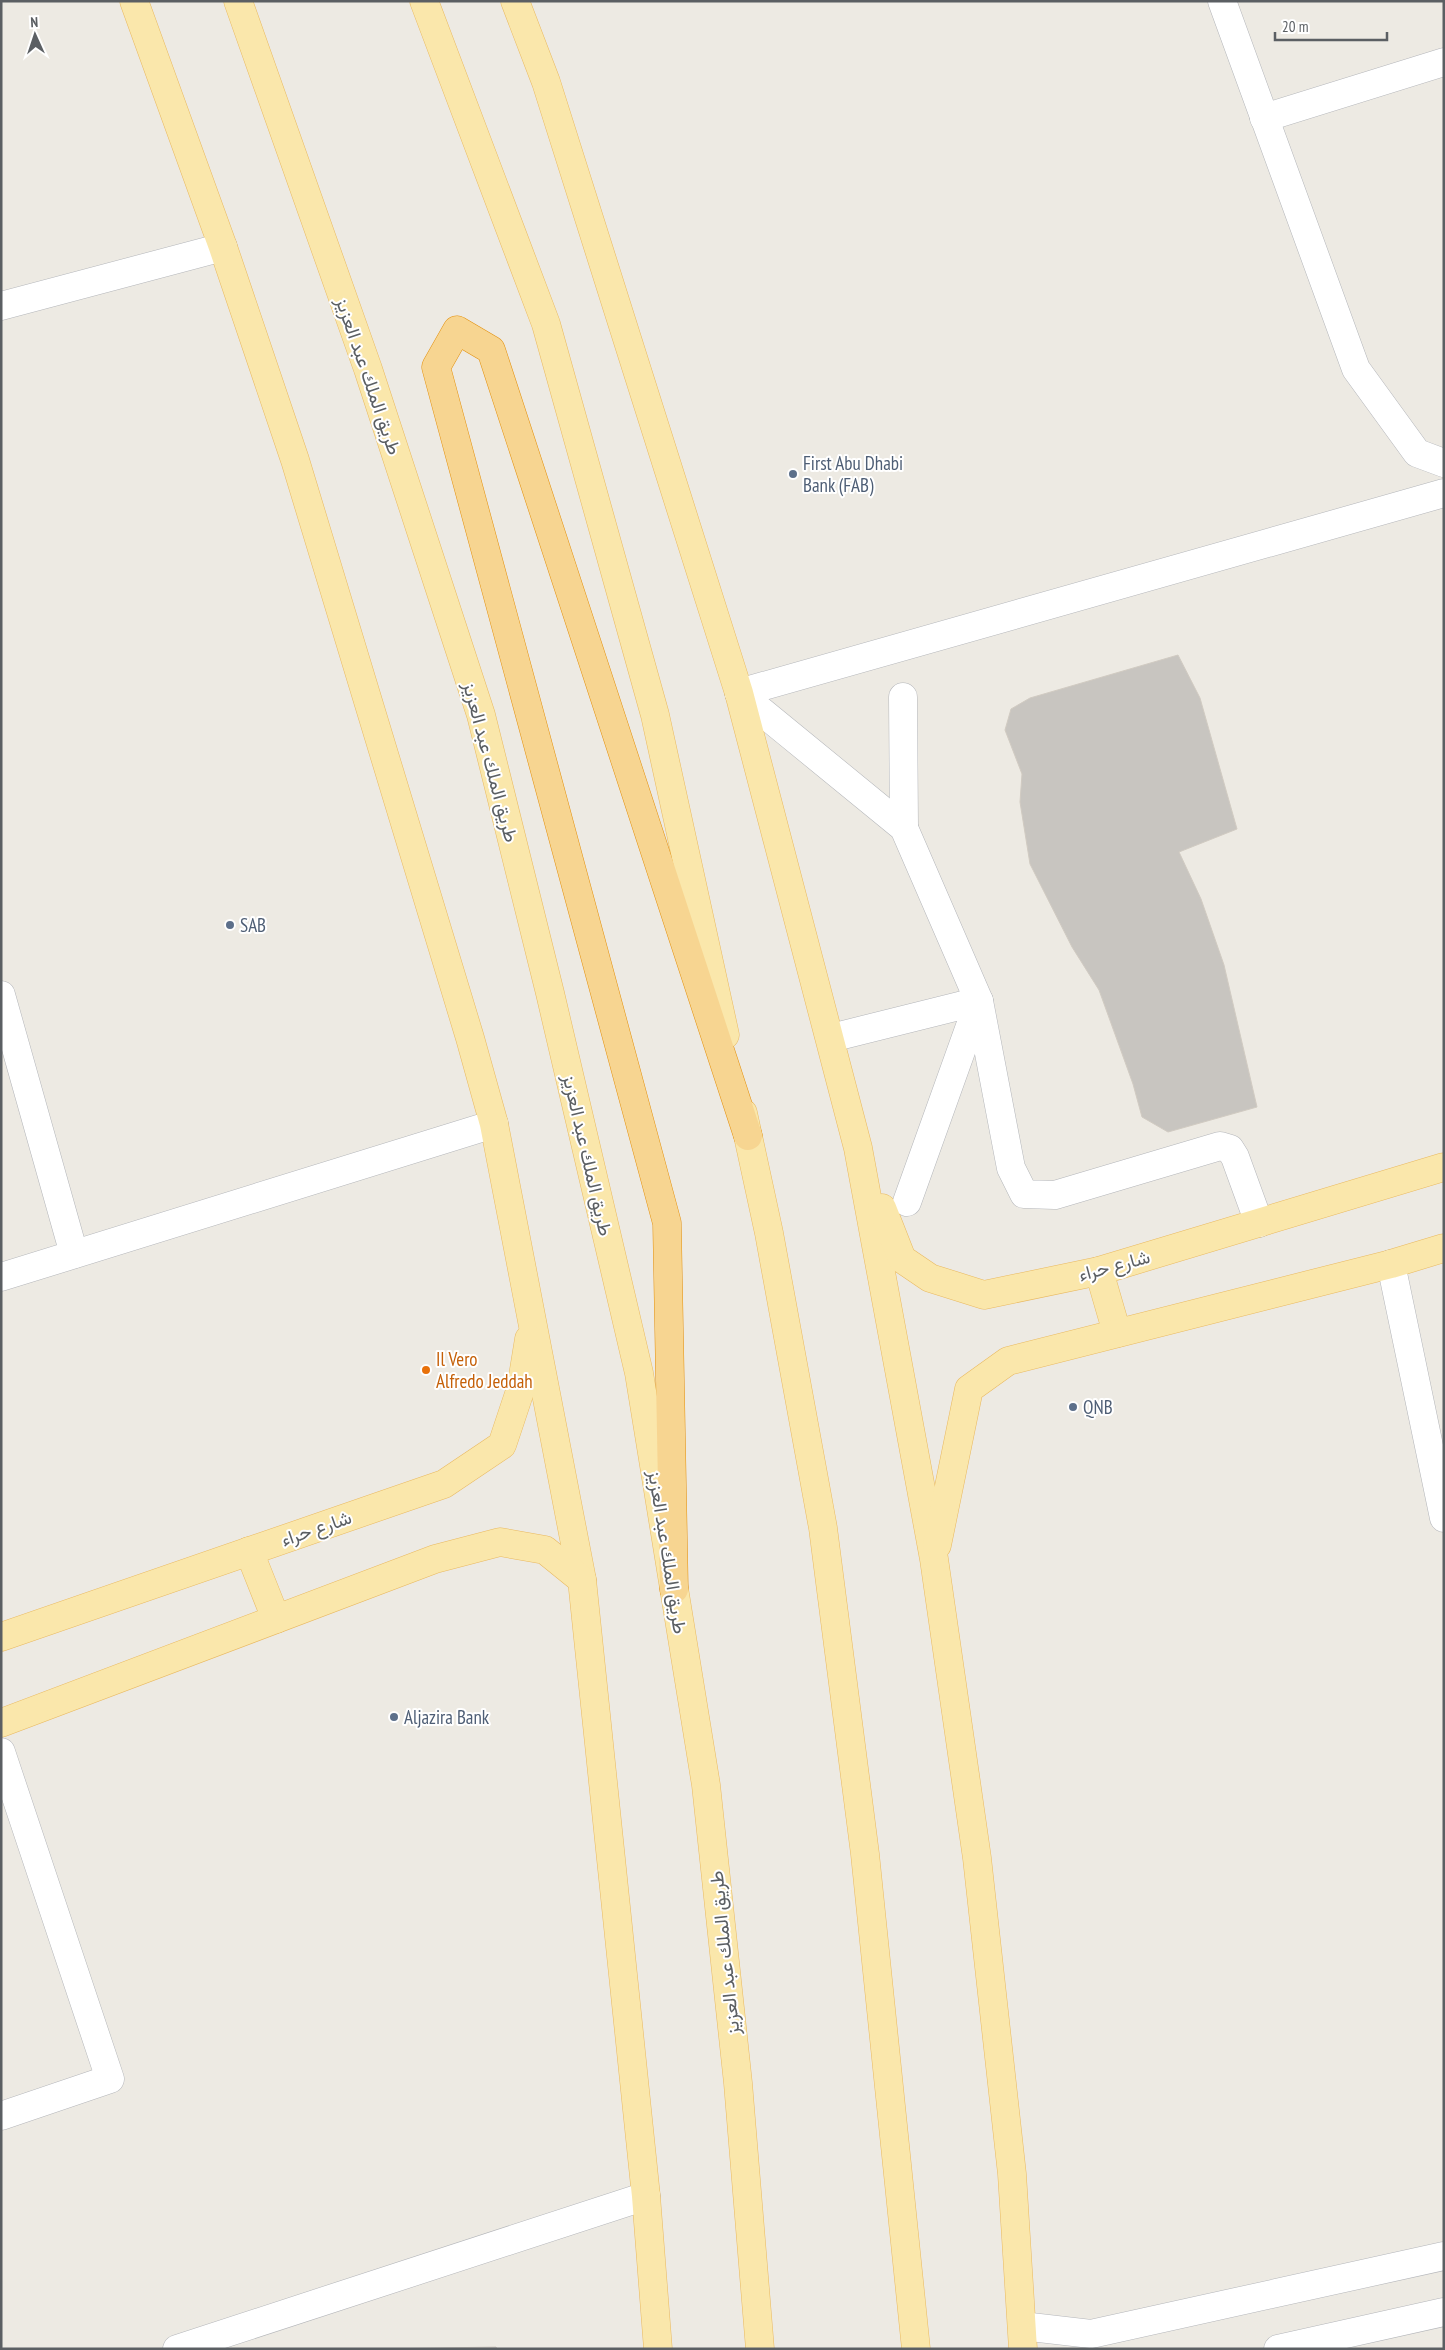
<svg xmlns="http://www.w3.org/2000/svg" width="1445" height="2350" font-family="'PT Sans Narrow',Vazirmatn,sans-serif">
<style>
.building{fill:#c8c5c0;stroke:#d1cbc2}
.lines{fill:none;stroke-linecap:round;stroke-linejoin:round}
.minor-casing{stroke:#b4b6ba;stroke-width:29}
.major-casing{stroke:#e9b960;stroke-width:29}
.highway-casing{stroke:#e3900d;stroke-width:29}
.minor{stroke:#fff;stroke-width:28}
.major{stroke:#fae7ab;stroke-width:28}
.highway{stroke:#f7d591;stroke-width:28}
.service-dot{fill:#5c6f8a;stroke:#fff;stroke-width:2}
.food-dot{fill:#e8710a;stroke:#fff;stroke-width:2}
.labels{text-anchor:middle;stroke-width:4;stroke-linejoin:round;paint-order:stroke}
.street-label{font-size:19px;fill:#5b5f63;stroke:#fff}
.service-label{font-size:19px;fill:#4e5e75;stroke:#fff;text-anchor:start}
.food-label{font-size:19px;fill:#c56008;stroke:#fff;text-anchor:start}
</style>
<rect width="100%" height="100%" fill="#edeae3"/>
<g class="building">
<path d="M 1178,655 L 1200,698 L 1237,829 L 1179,852 L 1201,899 L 1224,965 L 1257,1107 L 1168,1132 L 1142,1117 L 1133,1084 L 1099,990 L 1072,947 L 1030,864 L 1020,802 L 1022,774 L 1005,730 L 1011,709 L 1030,698 Z"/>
<path d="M 496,2347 L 498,2349 L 382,2349 Z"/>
</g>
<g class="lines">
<defs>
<g id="minor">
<path d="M 1222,1 L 1356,369 L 1417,453 L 1444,463"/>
<path d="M 1264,118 L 1444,62"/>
<path d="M 1,306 L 223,247"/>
<path d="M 739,693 L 904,828 L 979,1001 L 1011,1168 L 1024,1194 L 1055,1195 L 1220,1146 L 1230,1149 L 1235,1157 L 1259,1223"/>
<path d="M 739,693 L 1444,493"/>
<path d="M 903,697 L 904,828"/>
<path d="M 1,995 L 74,1254"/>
<path d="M 831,1038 L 979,1001 L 907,1202"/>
<path d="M 1391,1264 L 1444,1518"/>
<path d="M 1,1277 L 494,1124"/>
<path d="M 1,1752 L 110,2079 L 1,2116"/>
<path d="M 1022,2326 L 1091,2334 L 1444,2256"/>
<path d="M 177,2349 L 646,2196"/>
<path d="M 1278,2349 L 1444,2312"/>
</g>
<g id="major">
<path d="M 134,1 L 223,247 L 295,460 L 470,1038 L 494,1124 L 582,1580 L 646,2196 L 658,2349"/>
<path d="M 238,1 L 368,369 L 481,715 L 550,993 L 639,1373 L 706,1785 L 738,2083 L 760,2349"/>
<path d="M 424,1 L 546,324 L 655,715 L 725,1035"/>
<path d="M 515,1 L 546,82 L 739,693 L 858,1148 L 934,1559 L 977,1858 L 1012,2174 L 1023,2349"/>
<path d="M 743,1113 L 769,1233 L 823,1528 L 865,1854 L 916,2349"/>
<path d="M 882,1208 L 902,1259 L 930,1278 L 984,1295 L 1099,1271 L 1444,1167"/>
<path d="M 1099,1271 L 1117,1333"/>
<path d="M 937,1545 L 969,1389 L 1008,1361 L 1391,1264 L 1444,1248"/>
<path d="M 249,1551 L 276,1619"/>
<path d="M 1,1637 L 444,1484 L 502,1445 L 521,1388 L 529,1339"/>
<path d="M 1,1723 L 435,1559 L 500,1542 L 545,1550 L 582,1580"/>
</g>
<path id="highway" d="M 674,1589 L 667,1223 L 436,367 L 457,330 L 491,350 L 748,1136"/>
</defs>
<use href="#minor" class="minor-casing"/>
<use href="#major" class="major-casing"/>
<use href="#highway" class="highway-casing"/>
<use href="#minor" class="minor"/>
<use href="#major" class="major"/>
<use href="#highway" class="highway"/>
</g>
<g class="service-dot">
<circle cx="793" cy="474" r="5"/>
<circle cx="230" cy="925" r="5"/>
<circle cx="1073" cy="1407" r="5"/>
<circle cx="394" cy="1717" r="5"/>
</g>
<circle class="food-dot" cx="426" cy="1370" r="5"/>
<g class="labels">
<g class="street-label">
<text transform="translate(369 376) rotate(71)" y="7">طريق الملك عبد العزيز</text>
<text transform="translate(491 762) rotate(75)" y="7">طريق الملك عبد العزيز</text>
<text transform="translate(588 1155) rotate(77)" y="7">طريق الملك عبد العزيز</text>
<text transform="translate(1114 1265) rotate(-15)" y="7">شارع حراء</text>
<text transform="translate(316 1528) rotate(-19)" y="7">شارع حراء</text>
<text transform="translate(668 1552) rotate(81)" y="7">طريق الملك عبد العزيز</text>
<text transform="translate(724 1953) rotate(-96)" y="7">طريق الملك عبد العزيز</text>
</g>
<g class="service-label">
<text x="803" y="470">First Abu Dhabi<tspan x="803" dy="22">Bank (FAB)</tspan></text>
<text x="240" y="932">SAB</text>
<text x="1083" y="1414">QNB</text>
<text x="404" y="1724">Aljazira Bank</text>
</g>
<g class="food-label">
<text x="436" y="1366">Il Vero<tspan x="436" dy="22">Alfredo Jeddah</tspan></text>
</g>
</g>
<rect width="1445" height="2350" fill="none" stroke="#5b5f63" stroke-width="5"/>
<g transform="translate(35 35) rotate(357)" stroke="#ffffff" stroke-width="4" paint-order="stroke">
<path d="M0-4L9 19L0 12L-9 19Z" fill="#5b5f63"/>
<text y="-8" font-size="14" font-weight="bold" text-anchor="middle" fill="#5b5f63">N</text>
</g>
<path d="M1275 32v8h112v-8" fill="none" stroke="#5b5f63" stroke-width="2.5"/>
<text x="1282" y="32" font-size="15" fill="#5b5f63" stroke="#ffffff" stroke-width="4" paint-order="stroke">20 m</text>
</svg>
